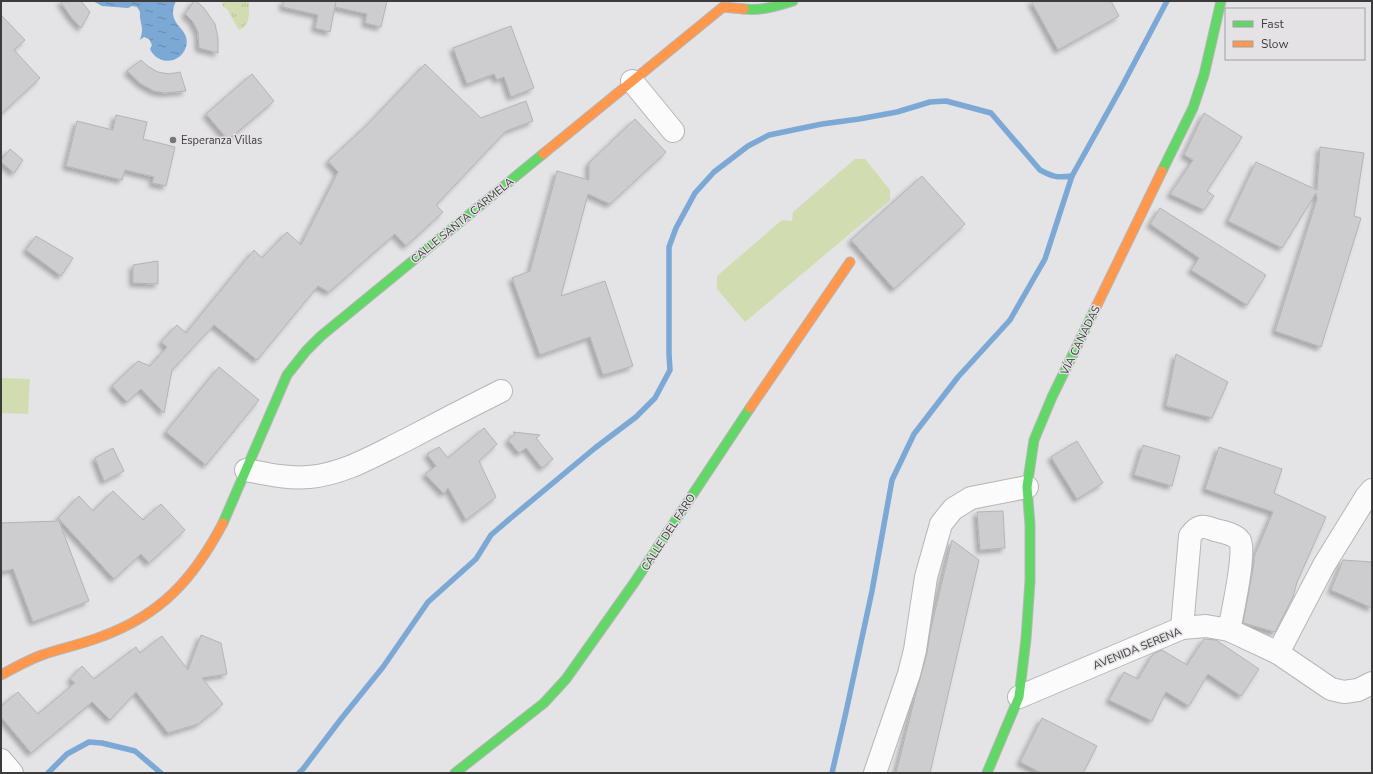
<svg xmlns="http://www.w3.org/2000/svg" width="1373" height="774" font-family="'Nunito Sans',sans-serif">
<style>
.grass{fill:url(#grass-tufts)}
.pitch{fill:#d1ddb0}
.water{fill:url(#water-ripples)}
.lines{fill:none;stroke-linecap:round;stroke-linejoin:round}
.stream{stroke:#7ca8d6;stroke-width:5.5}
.building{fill:#cdccce;stroke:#b4b3b5;filter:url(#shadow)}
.street-casing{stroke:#b6b5b7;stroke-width:24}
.fast-casing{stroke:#b6b5b7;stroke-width:11}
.slow-casing{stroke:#b6b5b7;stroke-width:11}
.street{stroke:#fbfbfb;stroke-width:22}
.fast{stroke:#63d668;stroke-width:9}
.slow{stroke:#ff974d;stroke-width:9}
.poi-dot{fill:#777677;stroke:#e5e2e6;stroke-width:1.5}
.labels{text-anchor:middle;stroke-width:3;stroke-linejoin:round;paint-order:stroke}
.poi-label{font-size:11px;fill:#3c3b3c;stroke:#e5e2e6;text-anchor:start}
.street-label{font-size:11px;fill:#3c3b3c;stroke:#e5e2e6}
</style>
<defs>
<pattern id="grass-tufts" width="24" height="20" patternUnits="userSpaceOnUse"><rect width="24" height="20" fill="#d1ddb0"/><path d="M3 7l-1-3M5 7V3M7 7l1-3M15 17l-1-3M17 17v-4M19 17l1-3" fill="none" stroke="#b4bf98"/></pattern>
<pattern id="water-ripples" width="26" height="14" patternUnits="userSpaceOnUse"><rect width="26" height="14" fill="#7ca8d6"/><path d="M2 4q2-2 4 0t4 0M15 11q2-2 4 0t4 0" fill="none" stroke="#678aaf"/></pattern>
<filter id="shadow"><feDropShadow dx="-3.5" dy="3.5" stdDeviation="2" flood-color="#0004"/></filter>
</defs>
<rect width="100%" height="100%" fill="#e4e3e5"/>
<path class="grass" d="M 222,1 L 249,1 C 249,12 251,25 239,30 L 238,29 L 228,10 L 223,6 Z"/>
<g class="pitch">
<path d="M 855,159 L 865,159 L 890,190 L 890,200 L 745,322 L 717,289 L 717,276 L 782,220 L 792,221 L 793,212 Z"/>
<path d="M 1,378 L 30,379 L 28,414 L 1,413 Z"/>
</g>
<path class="water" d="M 93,1 L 176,1 C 164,26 192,27 186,47 C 180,65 157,65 150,49 L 152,45 L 149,39 L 144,37 L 140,40 C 145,26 139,23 140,12 L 137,7 L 132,6 L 128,8 L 102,6 Z"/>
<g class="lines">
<g class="stream">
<path d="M 48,773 L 67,754 L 89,742 L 102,743 L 135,751 L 161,773"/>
<path d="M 299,773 L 303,769 L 341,719 L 383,667 L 428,602 L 476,559 L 491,535 L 512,517 L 595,448 L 636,417 L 655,398 L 670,370 L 669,354 L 669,247 L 676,228 L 695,193 L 714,172 L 748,146 L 769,135 L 822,124 L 859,119 L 897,112 L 930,102 L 946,101 L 991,113 L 1040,170 C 1053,177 1057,178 1072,176"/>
<path d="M 832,773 L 846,712 L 872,591 L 892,480 L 914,434 L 958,377 L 1010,320 L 1045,259 L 1072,176 L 1121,88 L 1167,1"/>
</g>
</g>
<g class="building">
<path d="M 60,1 L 81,1 L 90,12 L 81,28 L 71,17 Z"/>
<path d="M 194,1 L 196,1 L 204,8 L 215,24 L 218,38 L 218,53 L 199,48 L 198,32 L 193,22 L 185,14 Z"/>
<path d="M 283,1 L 336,1 L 330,32 L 315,28 L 318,15 L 283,7 Z"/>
<path d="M 336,1 L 387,1 L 381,27 L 365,23 L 367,14 L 335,7 Z"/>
<path d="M 1031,1 L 1111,1 L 1119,16 L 1058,50 Z"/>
<path d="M 1,15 L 25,40 L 14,50 L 40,78 L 1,114 Z"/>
<path d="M 511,26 L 534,88 L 511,97 L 504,77 L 497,80 L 494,74 L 467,84 L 453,48 Z"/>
<path d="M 141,60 L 149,67 L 158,72 L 169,74 L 180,72 L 186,91 L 164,93 L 154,91 L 141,84 L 127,71 Z"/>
<path d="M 425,64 L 481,118 L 526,101 L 533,121 L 506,131 L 436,205 L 443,212 L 406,246 L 395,234 L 329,292 L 318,286 L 257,360 L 214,325 L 172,370 L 164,413 L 141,389 L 127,402 L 112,386 L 138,361 L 150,366 L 167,347 L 161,342 L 177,325 L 186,333 L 254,250 L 262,258 L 287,232 L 301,245 L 338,172 L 328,161 L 368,124 Z"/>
<path d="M 252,74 L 274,101 L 228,140 L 206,114 Z"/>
<path d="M 1204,113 L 1242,137 L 1207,191 L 1214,196 L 1204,210 L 1170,194 L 1193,160 L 1184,155 Z"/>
<path d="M 116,115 L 147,122 L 143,139 L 175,147 L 166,186 L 152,183 L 154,177 L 125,170 L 122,180 L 66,166 L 77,121 L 113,130 Z"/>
<path d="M 635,119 L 666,152 L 610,204 L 588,194 L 561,296 L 605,281 L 633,366 L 603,375 L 590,337 L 540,355 L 512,278 L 530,271 L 557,171 L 589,180 L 589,163 Z"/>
<path d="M 1320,147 L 1364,153 L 1354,216 L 1361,218 L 1321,347 L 1275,331 L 1317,199 L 1316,193 L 1282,248 L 1228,221 L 1256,162 L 1317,190 Z"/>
<path d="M 10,149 L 23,160 L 14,173 L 1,162 L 1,160 Z"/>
<path d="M 922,176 L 965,224 L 894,289 L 851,240 Z"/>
<path d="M 1160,208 L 1266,275 L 1247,305 L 1191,270 L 1199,258 L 1150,224 Z"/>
<path d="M 36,236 L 73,258 L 61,276 L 26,250 Z"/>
<path d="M 158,261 L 158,284 L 133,283 L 133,265 Z"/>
<path d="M 1176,354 L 1228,382 L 1212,418 L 1166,406 Z"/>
<path d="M 219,367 L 259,400 L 206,465 L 166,432 Z"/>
<path d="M 484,428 L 497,444 L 479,461 L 496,497 L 466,520 L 448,488 L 444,494 L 425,474 L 436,466 L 427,454 L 439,447 L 448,458 Z"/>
<path d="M 513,432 L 540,435 L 536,438 L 553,459 L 542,468 L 526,448 L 519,453 L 508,440 L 515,434 Z"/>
<path d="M 1077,441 L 1103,483 L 1077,499 L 1051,457 Z"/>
<path d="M 1143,445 L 1180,456 L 1172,486 L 1134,475 Z"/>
<path d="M 1219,447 L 1282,469 L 1274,493 L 1326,517 L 1297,582 L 1293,597 L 1275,632 L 1243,623 L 1254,563 L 1254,557 L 1273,512 L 1205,489 Z"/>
<path d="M 113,448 L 124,471 L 104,481 L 95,458 Z"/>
<path d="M 113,491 L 143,520 L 161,504 L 185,530 L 149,563 L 141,554 L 114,579 L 58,518 L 79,496 L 93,511 Z"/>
<path d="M 1003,511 L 1005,548 L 980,550 L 977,512 Z"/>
<path d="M 59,521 L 89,601 L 33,622 L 13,569 L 1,572 L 1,523 Z"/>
<path d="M 952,540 L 979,560 L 930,773 L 896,773 L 916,693 L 927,653 L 930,632 Z"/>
<path d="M 1343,560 L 1372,562 L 1372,608 L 1331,590 Z"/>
<path d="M 201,635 L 221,643 L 227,674 L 202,678 L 223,704 L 198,724 L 168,733 L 136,692 L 110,720 L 92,702 L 31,753 L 1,717 L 1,706 L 18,692 L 38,714 L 75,683 L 70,679 L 82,666 L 94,679 L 136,647 L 140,653 L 162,636 L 188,670 Z"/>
<path d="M 1204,639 L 1216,640 L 1259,669 L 1241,696 L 1208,674 L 1189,706 L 1166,692 L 1152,721 L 1109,700 L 1124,672 L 1138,679 L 1153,654 L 1162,650 L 1187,665 Z"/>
<path d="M 1042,718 L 1097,746 L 1083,773 L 1041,773 L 1020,762 Z"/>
</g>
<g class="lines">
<defs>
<g id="street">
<path d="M 632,81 L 673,131"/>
<path d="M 246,470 C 267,474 288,479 309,477 C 344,474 375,455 406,440 C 438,423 469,407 501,391"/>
<path d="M 1182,628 L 1190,536 C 1198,525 1202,525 1215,530 C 1223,532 1235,534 1240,541 C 1246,551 1232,615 1229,630"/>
<path d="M 1278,653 L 1324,565 L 1366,497 L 1372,490"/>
<path d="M 1019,697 L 1182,628 L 1206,626 L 1229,630 L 1278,653 L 1331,689 L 1344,692 L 1358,690 L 1372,683"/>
<path d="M 1,760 L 12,773"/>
<path d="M 875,773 L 909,674 L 915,650 L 926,577 L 941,524 L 953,509 L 971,498 L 1027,487"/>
</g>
<g id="fast">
<path d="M 744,9 C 761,11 777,6 793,1"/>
<path d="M 1162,171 L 1193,108 L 1204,75 L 1221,1"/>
<path d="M 223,523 L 287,375 L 306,351 L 321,336 L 543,154"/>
<path d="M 455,773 L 544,703 L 566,679 L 634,583 L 750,408"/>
<path d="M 987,773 L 1019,697 L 1026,639 L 1030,581 L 1030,525 L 1027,487 L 1034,440 L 1052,397 L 1096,307"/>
</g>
<g id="slow">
<path d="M 543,154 L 723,7 L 744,9"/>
<path d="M 1096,307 L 1162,171"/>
<path d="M 750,408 L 850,262"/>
<path d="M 1,675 C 14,668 28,660 42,655 C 62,648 83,644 103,636 C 162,614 194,578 223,523"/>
</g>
</defs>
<use href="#street" class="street-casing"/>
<use href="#fast" class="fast-casing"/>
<use href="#slow" class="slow-casing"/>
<use href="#street" class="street"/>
<use href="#fast" class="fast"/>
<use href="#slow" class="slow"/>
</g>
<circle class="poi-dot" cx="173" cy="140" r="4"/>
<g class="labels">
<g class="poi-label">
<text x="181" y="144">Esperanza Villas</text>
</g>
<g class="street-label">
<text transform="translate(462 220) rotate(-39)" y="4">CALLE SANTA CARMELA</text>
<text transform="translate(1080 340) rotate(-64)" y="4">VÍA CANADAS</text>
<text transform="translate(668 532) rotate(-57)" y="4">CALLE DEL FARO</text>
<text transform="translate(1137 648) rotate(-22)" y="4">AVENIDA SERENA</text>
</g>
</g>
<rect width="1373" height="774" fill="none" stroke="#3c3b3c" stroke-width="4"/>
<rect x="1225" y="8" width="140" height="52" fill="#e5e2e6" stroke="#a19fa2"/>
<rect x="1233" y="21" width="20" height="6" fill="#63d668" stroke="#a19fa2"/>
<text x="1261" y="28" font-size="12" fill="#3c3b3c">Fast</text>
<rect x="1233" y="41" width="20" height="6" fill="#ff974d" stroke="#a19fa2"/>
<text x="1261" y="48" font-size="12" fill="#3c3b3c">Slow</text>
</svg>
